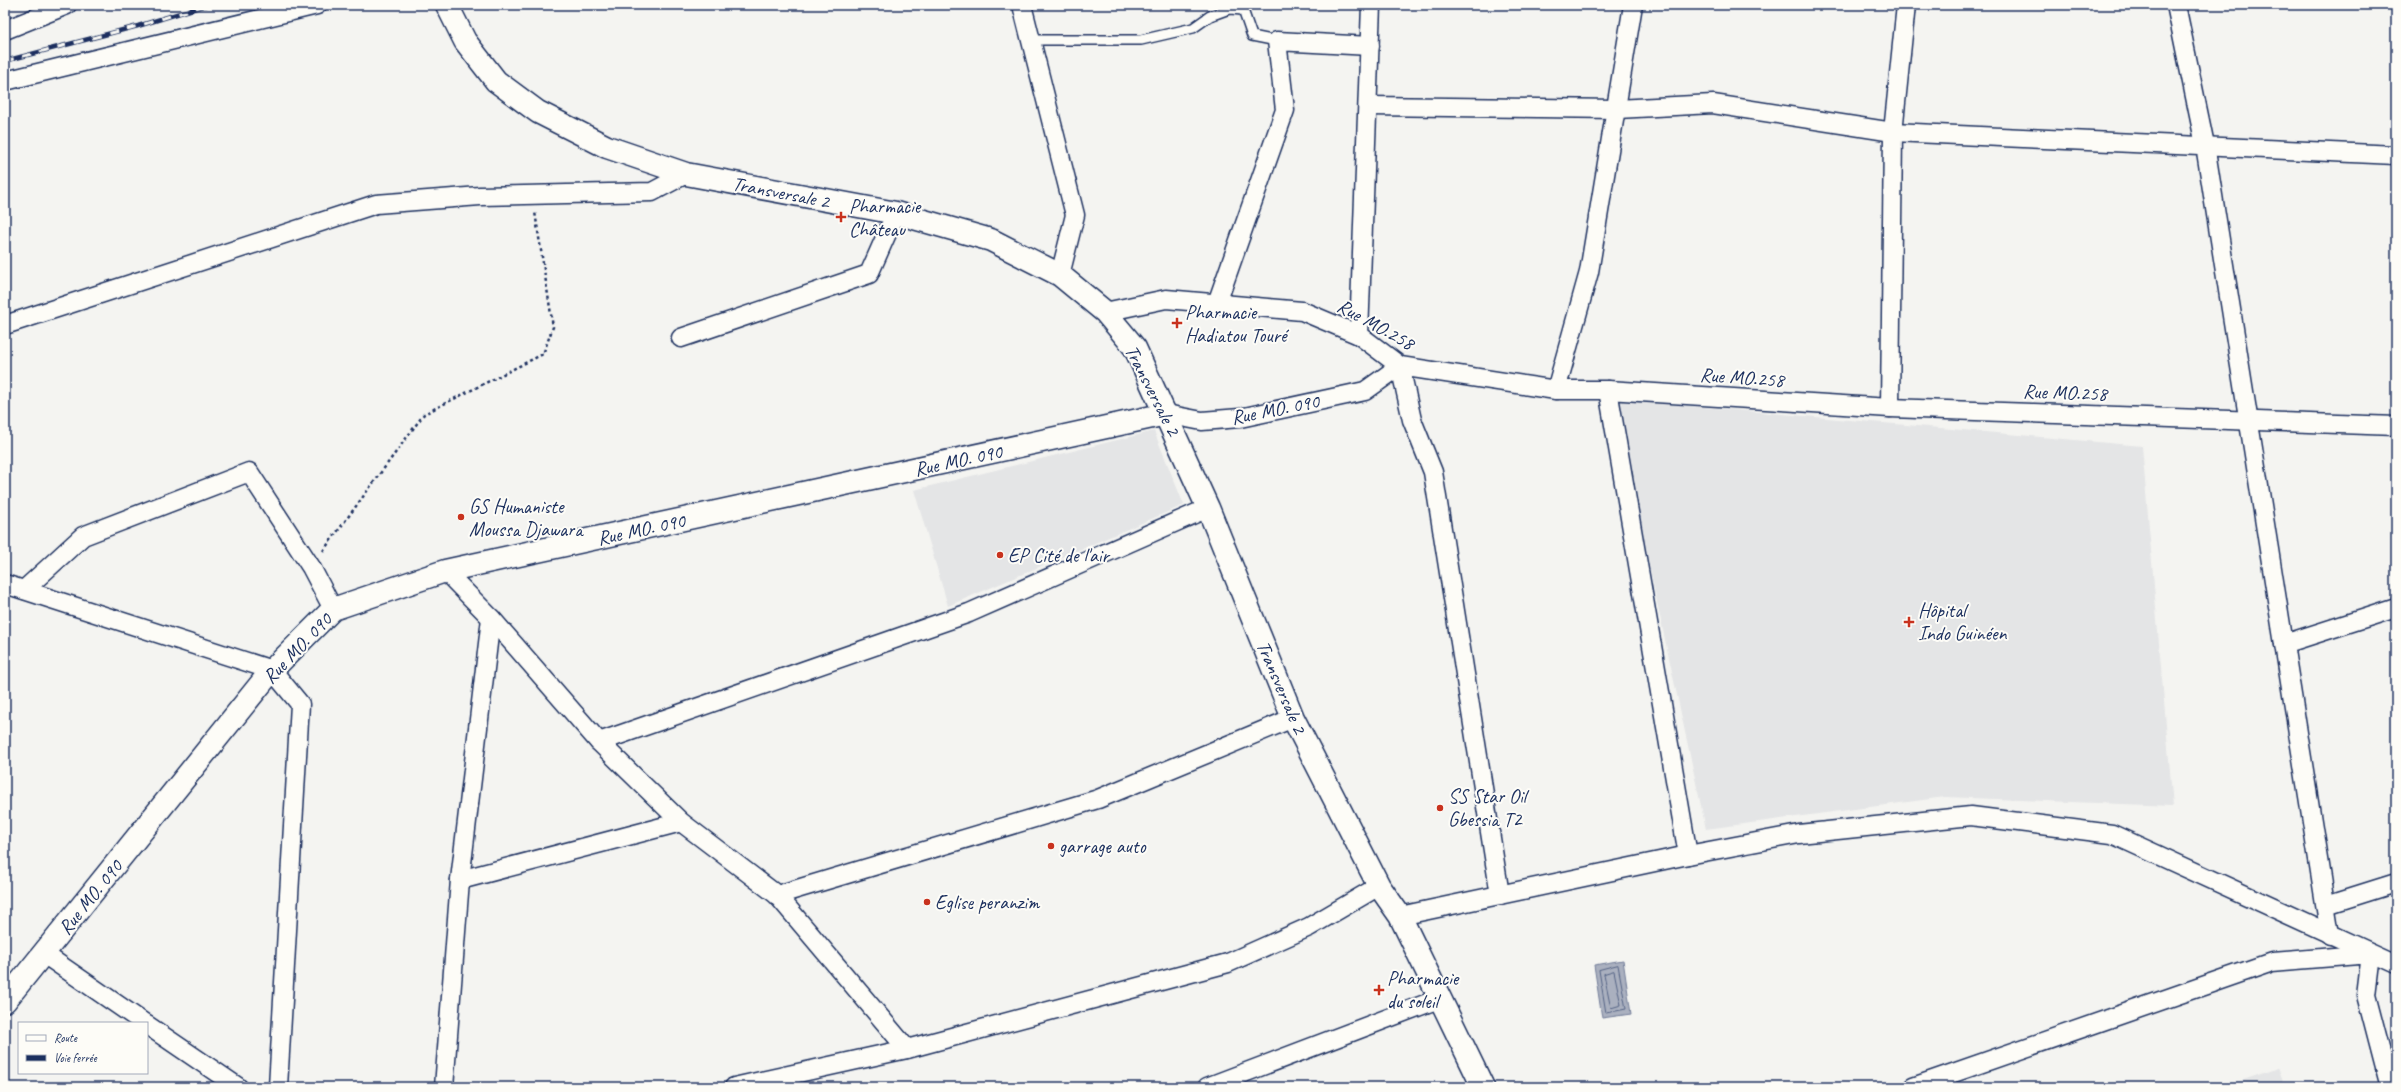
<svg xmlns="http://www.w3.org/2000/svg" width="2401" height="1092" font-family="Caveat,sans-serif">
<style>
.built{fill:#e4e5e6}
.water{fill:#aab0bf;stroke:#717c98}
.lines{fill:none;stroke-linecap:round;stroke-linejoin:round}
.shore{stroke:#546385;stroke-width:1}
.service-casing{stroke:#1b2f5e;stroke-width:12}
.minor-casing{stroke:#1b2f5e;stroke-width:21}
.tertiary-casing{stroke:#1b2f5e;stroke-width:25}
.secondary-casing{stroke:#1b2f5e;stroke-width:25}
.path{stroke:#1b2f5e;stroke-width:2.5;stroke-dasharray:3 3;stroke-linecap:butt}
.service{stroke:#fdfcf7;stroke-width:9}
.minor{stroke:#fdfcf7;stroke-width:18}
.tertiary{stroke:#fdfcf7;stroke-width:22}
.secondary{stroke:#fdfcf7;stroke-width:22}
.rail-casing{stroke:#1b2f5e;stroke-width:4.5}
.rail{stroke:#fdfcf7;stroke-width:3;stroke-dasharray:9;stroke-linecap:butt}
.poi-dot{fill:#c8321e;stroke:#fdfcf7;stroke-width:1.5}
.labels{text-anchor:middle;stroke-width:4;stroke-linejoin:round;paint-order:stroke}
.street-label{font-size:20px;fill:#1b2f5e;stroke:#fdfcf7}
.poi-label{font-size:20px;fill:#1b2f5e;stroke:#fdfcf7;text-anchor:start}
</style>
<rect width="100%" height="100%" fill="#f4f4f1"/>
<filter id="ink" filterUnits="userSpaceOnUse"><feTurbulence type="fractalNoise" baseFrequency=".025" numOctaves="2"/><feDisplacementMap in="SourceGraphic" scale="8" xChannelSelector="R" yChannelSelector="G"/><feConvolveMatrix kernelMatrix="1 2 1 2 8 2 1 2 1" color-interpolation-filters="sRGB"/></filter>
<g filter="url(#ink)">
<g class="built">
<path d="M 1613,399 L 2142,446 L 2173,806 L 1945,797 L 1706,829 Z"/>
<path d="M 1154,431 L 1184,505 L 948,606 L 914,490 Z"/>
<path d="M 2278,1068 L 2285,1087 L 2223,1087 Z"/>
</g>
<path class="water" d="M 1623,960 L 1631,1014 L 1602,1018 L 1594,965 Z"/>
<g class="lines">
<g class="shore">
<path d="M 1618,965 L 1626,1009 L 1606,1013 L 1599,970 Z"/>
<path d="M 1614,971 L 1621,1005 L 1611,1008 L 1604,974 Z"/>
</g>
<defs>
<path id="service" d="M 1031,40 L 1141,40 L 1193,28 L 1210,16 L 1229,9 L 1243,10 L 1252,36 L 1277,41"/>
<g id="minor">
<path d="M 1022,5 L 1075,215 L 1060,275"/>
<path d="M 2176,5 L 2205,145 L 2330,935"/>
<path d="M 5,30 L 67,5"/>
<path d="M 5,81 L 317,5"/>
<path d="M 1368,106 L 1617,109 L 1713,104 L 1893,132 L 2396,155"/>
<path d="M 1217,303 L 1285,110 L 1277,41 L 1370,46"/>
<path d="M 1105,312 L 1166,299 L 1302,311 L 1359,335 L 1400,366 L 1556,390 L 1608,390 L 1890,408 L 2396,426"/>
<path d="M 5,325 L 376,204 L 480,196 L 652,192 L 686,174"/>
<path d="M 1359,335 L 1371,5"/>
<path d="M 681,338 L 869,274 L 896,213"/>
<path d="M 1556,390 L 1589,272 L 1633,5"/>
<path d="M 1608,390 L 1688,855"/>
<path d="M 1890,408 L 1893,132 L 1906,5"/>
<path d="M 1166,414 L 1202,421 L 1240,418 L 1365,391 L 1400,366 L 1412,420 L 1433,472 L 1500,895"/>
<path d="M 445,571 L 491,618 L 599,742 L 681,822 L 777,895 L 907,1049"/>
<path d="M 5,584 L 272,670 L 300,704 L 278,1087"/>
<path d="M 24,590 L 83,536 L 249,472 L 311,567 L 333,609"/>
<path d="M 2284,644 L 2396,608"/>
<path d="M 599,742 L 969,613 L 1208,508"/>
<path d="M 460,880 L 681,822"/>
<path d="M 777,895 L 1098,799 L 1293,718"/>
<path d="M 2326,905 L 2396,883"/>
<path d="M 1400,916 L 1688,855 L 1799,834 L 1971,816 L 2112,834 L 2396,964"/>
<path d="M 44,954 L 144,1023"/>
<path d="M 147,1025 L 238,1087"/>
<path d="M 444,1087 L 460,880 L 491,618"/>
<path d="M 734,1087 L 907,1049 L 1228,963 L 1309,927 L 1379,886"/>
<path d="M 1207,1087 L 1441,998"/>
<path d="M 1913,1087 L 2272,962 L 2371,954 L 2366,995 L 2390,1087"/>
</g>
<path id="tertiary" d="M 5,1001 L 272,670 L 333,609 L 445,571 L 1166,414"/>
<path id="secondary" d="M 447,5 L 465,41 L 496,81 L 538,112 L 607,147 L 686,174 L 896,213 L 991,240 L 1060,275 L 1105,312 L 1135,348 L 1208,508 L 1293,718 L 1379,886 L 1400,916 L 1483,1087"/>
</defs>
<use href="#service" class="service-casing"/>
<use href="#minor" class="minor-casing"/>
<use href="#tertiary" class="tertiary-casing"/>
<use href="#secondary" class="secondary-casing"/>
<path class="path" d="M 323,551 L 424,414 L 543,354 L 553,327 L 535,212"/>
<use href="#service" class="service"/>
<use href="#minor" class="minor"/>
<use href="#tertiary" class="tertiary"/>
<use href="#secondary" class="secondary"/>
<defs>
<path id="rail" d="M 5,61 L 138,26 L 206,5"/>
</defs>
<use href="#rail" class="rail-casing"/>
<use href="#rail" class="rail"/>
</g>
</g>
<g class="poi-dot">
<path d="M839 211h4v4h4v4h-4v4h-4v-4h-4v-4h4z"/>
<path d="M1175 317h4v4h4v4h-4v4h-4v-4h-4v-4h4z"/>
<circle cx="461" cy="517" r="4"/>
<circle cx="1000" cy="555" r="4"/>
<path d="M1907 616h4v4h4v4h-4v4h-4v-4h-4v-4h4z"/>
<circle cx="1440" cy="808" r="4"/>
<circle cx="1051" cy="846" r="4"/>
<circle cx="927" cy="902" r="4"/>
<path d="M1377 984h4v4h4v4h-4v4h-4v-4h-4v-4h4z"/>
</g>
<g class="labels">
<g class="street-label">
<text transform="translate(781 192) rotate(11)" y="7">Transversale 2</text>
<text transform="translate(1376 324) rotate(29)" y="7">Rue MO.258</text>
<text transform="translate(1742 377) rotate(4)" y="7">Rue MO.258</text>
<text transform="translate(1153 390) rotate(63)" y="7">Transversale 2</text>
<text transform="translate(2065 392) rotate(2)" y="7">Rue MO.258</text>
<text transform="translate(1275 409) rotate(-11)" y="7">Rue MO. 090</text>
<text transform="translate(958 460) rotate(-12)" y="7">Rue MO. 090</text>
<text transform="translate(641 529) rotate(-12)" y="7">Rue MO. 090</text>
<text transform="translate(297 648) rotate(-46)" y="7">Rue MO. 090</text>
<text transform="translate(1282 687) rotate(67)" y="7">Transversale 2</text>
<text transform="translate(90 897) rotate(-51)" y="7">Rue MO. 090</text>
</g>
<g class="poi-label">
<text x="849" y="213">Pharmacie<tspan x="849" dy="23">Château</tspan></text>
<text x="1185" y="319">Pharmacie<tspan x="1185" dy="23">Hadiatou Touré</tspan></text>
<text x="469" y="513">GS Humaniste<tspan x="469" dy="23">Moussa Djawara</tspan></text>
<text x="1008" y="562">EP Cité de l'air</text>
<text x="1918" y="617">Hôpital<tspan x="1918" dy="23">Indo Guinéen</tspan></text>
<text x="1448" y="803">SS Star Oil<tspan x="1448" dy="23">Gbessia T2</tspan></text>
<text x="1059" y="853">garrage auto</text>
<text x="935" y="909">Eglise peranzim</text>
<text x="1387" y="985">Pharmacie<tspan x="1387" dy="23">du soleil</tspan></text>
</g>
</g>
<rect width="2401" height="1092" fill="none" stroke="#fdfcf7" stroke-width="20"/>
<rect x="10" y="10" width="2381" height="1072" fill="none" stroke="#1b2f5e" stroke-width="1.5" filter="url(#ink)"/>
<rect x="18" y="1022" width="130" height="52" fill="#fdfcf7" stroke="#a3aaba"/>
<rect x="26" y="1035" width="20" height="6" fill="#fdfcf7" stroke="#a3aaba"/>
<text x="54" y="1042" font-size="12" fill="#1b2f5e">Route</text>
<rect x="26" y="1055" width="20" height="6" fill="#1b2f5e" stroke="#a3aaba"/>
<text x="54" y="1062" font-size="12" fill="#1b2f5e">Voie ferrée</text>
</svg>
